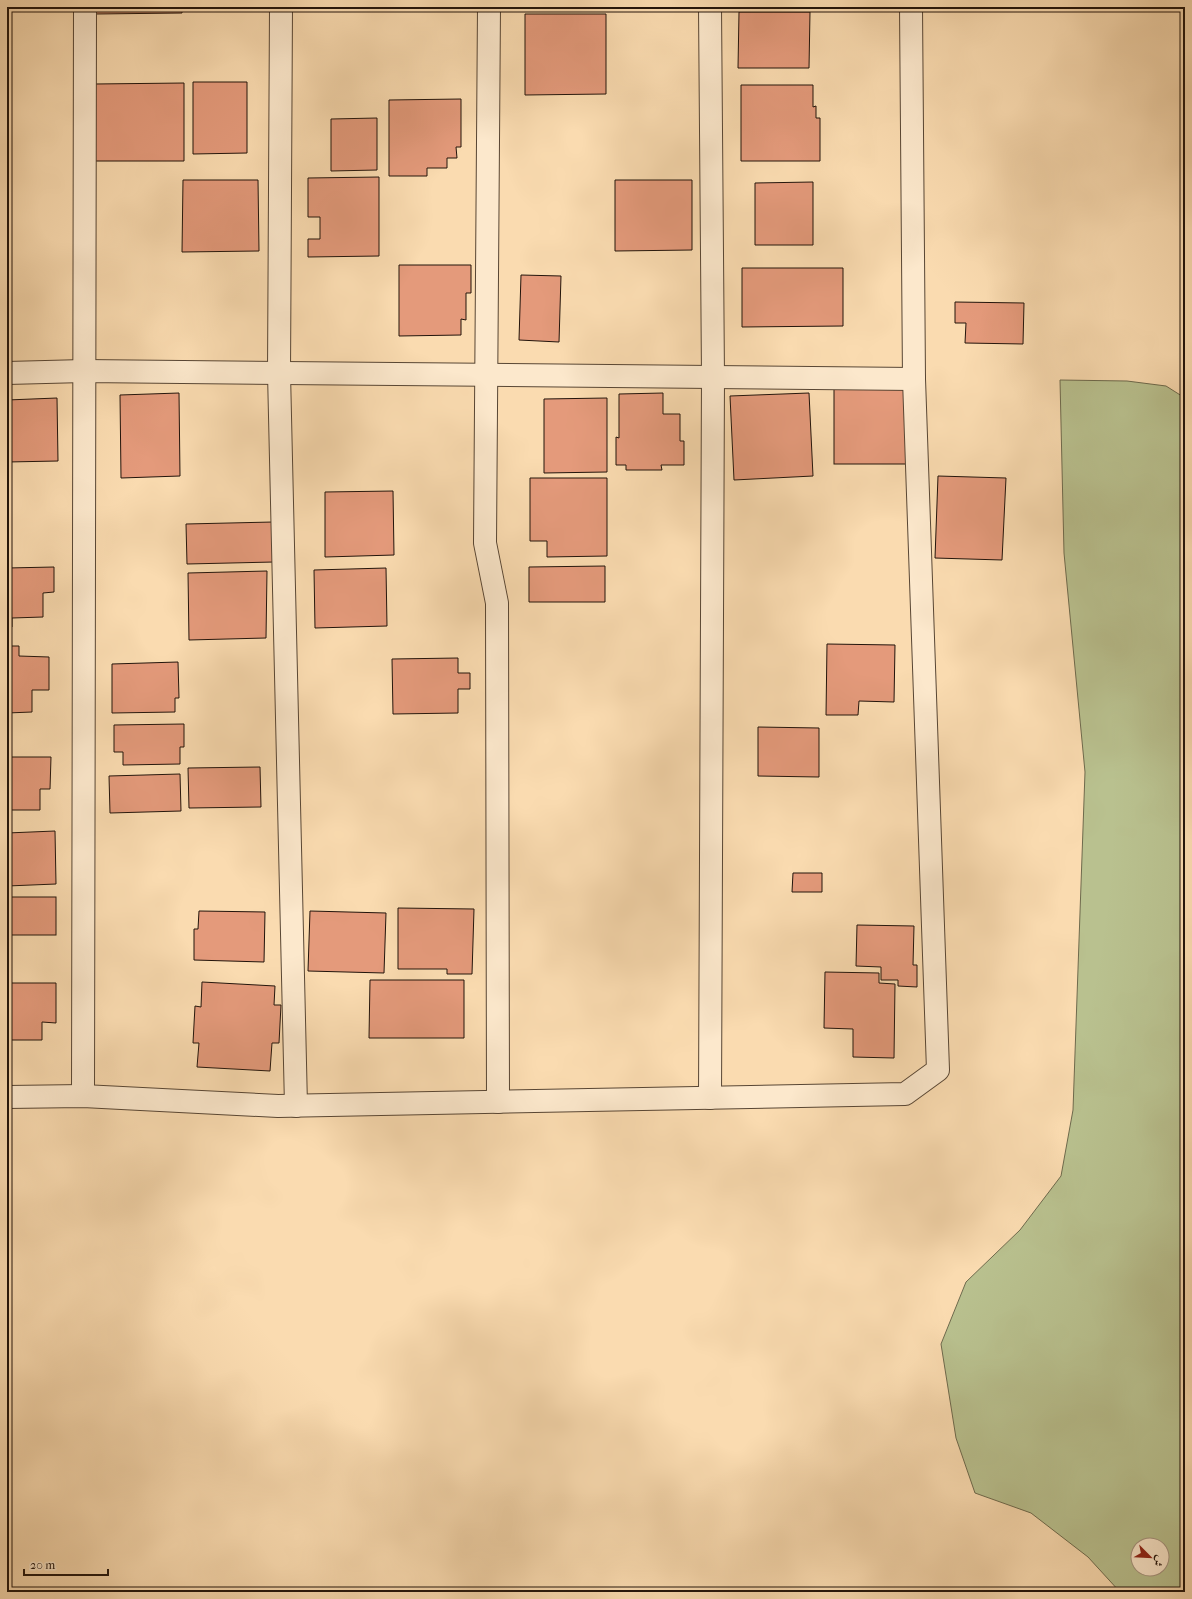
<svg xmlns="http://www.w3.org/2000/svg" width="1192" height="1599" font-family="'IM FELL French Canon',Amiri,serif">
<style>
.green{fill:#b9c18f;stroke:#6e6a4d;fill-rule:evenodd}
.building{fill:#e49a7b;stroke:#22140b}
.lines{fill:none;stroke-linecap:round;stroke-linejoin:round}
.minor-casing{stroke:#584634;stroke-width:24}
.minor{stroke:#fce8cc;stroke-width:22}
</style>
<rect width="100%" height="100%" fill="#fadbb0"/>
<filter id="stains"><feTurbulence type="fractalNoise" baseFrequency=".005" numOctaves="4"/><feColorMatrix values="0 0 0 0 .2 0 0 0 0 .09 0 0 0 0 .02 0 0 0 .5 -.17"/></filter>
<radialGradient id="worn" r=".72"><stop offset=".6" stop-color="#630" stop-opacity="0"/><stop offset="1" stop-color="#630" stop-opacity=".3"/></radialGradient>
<path class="green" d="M 1060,380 L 1127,381 L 1166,386 L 1185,398 L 1185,1577 L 1179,1592 L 1120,1592 L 1088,1557 L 1031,1513 L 975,1493 L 956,1438 L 941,1344 L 966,1282 L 1020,1230 L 1061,1176 L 1073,1110 L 1085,772 L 1064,553 ZM 1138,1545 L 1162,1545 L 1162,1569 L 1138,1569 Z"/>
<g class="building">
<path d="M 95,7 L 182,7 L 182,13 L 95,14 Z"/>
<path d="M 386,7 L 466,7 L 386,8 Z"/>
<path d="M 739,12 L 810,12 L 809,68 L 738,68 Z"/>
<path d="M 525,14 L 606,14 L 606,94 L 525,95 Z"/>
<path d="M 193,82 L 247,82 L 247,153 L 193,154 Z"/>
<path d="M 184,83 L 184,161 L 95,161 L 95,84 Z"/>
<path d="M 741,85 L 813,85 L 813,107 L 816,106 L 816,118 L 820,118 L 820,161 L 741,161 Z"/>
<path d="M 461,99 L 461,147 L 456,147 L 457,158 L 447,158 L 447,168 L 427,168 L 427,176 L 389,176 L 389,100 Z"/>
<path d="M 377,118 L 377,170 L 331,171 L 331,119 Z"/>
<path d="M 379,177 L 379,256 L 308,257 L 308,239 L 320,239 L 320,217 L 308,217 L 308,178 Z"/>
<path d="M 183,180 L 258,180 L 259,251 L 182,252 Z"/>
<path d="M 615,180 L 692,180 L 692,250 L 615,251 Z"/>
<path d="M 813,182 L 813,245 L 755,245 L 755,183 Z"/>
<path d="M 399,265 L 471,265 L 471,293 L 466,293 L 466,320 L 461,319 L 461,335 L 399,336 Z"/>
<path d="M 742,268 L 843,268 L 843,326 L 742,327 Z"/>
<path d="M 521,275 L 561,276 L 559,342 L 519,340 Z"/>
<path d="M 955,302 L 1024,303 L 1023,344 L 965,343 L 966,323 L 955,323 Z"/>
<rect x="834" y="386" width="76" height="78"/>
<path d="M 179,393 L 180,476 L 121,478 L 120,395 Z"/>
<path d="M 663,393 L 663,414 L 680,414 L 680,441 L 684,441 L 684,465 L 661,465 L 662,470 L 626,470 L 626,465 L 616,465 L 616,437 L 619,438 L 619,394 Z"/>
<path d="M 809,393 L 813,476 L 734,480 L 730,396 Z"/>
<path d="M 57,398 L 58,461 L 7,462 L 7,400 Z"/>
<path d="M 607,398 L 607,472 L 544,473 L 544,399 Z"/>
<path d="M 938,476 L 1006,478 L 1002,560 L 935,558 Z"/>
<path d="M 530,478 L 607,478 L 607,556 L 547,557 L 547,541 L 530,541 Z"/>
<path d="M 393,491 L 394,555 L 325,557 L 325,492 Z"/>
<path d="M 273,522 L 274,562 L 187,564 L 186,524 Z"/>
<path d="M 605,566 L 605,602 L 529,602 L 529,567 Z"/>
<path d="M 54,567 L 54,592 L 43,593 L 43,617 L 12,618 L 12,627 L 7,627 L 7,568 Z"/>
<path d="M 386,568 L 387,626 L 315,628 L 314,570 Z"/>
<path d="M 267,571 L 266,638 L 189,640 L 188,573 Z"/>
<path d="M 827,644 L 895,645 L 894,702 L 859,701 L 858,715 L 826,715 Z"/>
<path d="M 7,646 L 19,646 L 19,656 L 49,657 L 49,690 L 32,690 L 32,712 L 7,713 Z"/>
<path d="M 458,658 L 458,673 L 470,673 L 470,689 L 458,689 L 458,713 L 393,714 L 392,659 Z"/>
<path d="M 178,662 L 179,698 L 175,698 L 175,712 L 112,713 L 112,664 Z"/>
<path d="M 184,724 L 184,747 L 180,747 L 180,764 L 123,765 L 123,752 L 114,752 L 114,725 Z"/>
<path d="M 758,727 L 819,728 L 819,777 L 758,776 Z"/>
<path d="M 7,757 L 51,757 L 50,789 L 40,789 L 40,810 L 7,810 Z"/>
<path d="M 260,767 L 261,807 L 189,808 L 188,768 Z"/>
<path d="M 180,774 L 181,811 L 110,813 L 109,776 Z"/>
<path d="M 55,831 L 56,884 L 7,886 L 7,833 Z"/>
<path d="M 793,873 L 822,873 L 822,892 L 792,892 Z"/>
<rect x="7" y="897" width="49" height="38"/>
<path d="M 398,908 L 474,909 L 472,974 L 447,974 L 447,969 L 398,969 Z"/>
<path d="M 199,911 L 265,912 L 264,962 L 194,960 L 194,929 L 198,929 Z"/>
<path d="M 310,911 L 386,913 L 384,973 L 308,971 Z"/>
<path d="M 857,925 L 914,926 L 913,965 L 917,965 L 917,987 L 898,986 L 898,980 L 881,980 L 881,967 L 856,966 Z"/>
<path d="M 825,972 L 879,973 L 879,983 L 895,984 L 894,1058 L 853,1057 L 853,1029 L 824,1028 Z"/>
<path d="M 370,980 L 464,980 L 464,1038 L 369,1038 Z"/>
<path d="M 202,982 L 275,986 L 274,1005 L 281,1005 L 279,1043 L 272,1043 L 270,1071 L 197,1067 L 199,1043 L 193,1043 L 195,1006 L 201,1007 Z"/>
<path d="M 7,983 L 56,983 L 56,1023 L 42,1022 L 42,1040 L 7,1040 Z"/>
</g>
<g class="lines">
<defs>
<g id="minor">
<path d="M 281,7 L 279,373 L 296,1106"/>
<path d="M 489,7 L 485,543 L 497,603 L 498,1102"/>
<path d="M 7,373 L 84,371 L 914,379"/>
<path d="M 83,1096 L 85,7"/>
<path d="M 7,1097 L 83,1096 L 278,1106 L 905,1094 L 938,1070 L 914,379 L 911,7"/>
<path d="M 710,1098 L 713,377 L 710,7"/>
</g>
</defs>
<use href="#minor" class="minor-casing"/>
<use href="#minor" class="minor"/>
</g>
<rect width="1192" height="1599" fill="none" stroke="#fadbb0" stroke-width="24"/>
<rect x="8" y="8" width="1176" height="1583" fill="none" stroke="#22140b" stroke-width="2"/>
<rect x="12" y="12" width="1168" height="1575" fill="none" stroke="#22140b"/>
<g transform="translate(1150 1557) rotate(114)"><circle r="19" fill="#fce8cc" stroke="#a5937f"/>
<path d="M0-3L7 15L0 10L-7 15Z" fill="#8f2418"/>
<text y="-6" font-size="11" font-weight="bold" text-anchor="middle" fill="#22140b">ش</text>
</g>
<path d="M24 1569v6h84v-6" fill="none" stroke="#22140b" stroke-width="2"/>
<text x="30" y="1569" font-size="12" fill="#22140b" stroke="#fce8cc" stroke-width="3" paint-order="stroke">20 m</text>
<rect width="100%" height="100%" filter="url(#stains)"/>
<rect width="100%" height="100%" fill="url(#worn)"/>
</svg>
